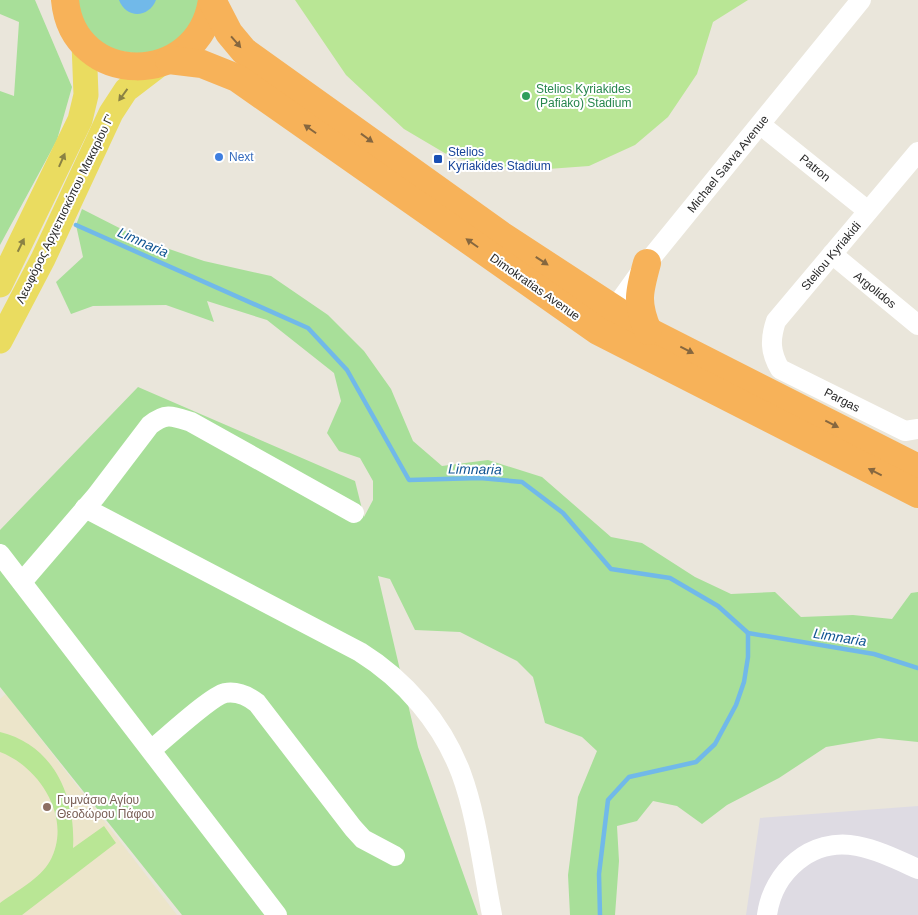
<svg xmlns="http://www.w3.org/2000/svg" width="918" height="915" font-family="Arial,sans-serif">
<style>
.industrial{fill:#dedbe3}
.education{fill:#ece5ca}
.green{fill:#a8df99}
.pitch{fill:#b9e695}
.water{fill:#71b9e9}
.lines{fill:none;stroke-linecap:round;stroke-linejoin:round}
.stream{stroke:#71b9e9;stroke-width:4.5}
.minor{stroke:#fff;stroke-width:20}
.major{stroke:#eadc60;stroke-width:25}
.highway{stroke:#f7b259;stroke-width:28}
.oneway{fill:#86673f}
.oneway2{fill:#8a8244}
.leisure-dot{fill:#2e9e5b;stroke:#fff;stroke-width:2}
.shop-dot{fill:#3f7fe0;stroke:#fff;stroke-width:2}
.transit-dot{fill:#1a4fb4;stroke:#fff;stroke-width:2}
.education-dot{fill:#8d6e63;stroke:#fff;stroke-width:2}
.labels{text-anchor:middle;stroke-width:4;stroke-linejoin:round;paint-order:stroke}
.leisure-label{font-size:12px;fill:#27864d;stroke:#fff;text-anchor:start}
.transit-label{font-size:12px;fill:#164399;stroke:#fff;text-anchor:start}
.shop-label{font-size:12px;fill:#366cbe;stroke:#fff;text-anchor:start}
.street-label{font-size:12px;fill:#292929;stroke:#fff}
.education-label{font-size:12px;fill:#785e54;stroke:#fff;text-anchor:start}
.water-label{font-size:14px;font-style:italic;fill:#125693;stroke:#fff}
</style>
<rect width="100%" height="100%" fill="#eae6db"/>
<path class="industrial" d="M 918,806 L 918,915 L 746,915 L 760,818 Z"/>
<path class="education" d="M 6,694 L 177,915 L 0,915 L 0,699 Z"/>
<g class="green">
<path d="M 0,0 L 35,0 L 72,87 L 57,140 L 0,245 L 0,91 L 14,96 L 19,22 L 0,14 Z"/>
<path d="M 76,0 L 201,0 L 189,32 L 151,56 L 108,49 L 86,28 Z"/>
<path d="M 82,209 L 143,240 L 204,261 L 271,276 L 328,315 L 364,351 L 391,389 L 413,441 L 442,466 L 488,460 L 542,477 L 611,537 L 642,543 L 695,577 L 731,594 L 775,592 L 801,617 L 853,615 L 892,619 L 911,593 L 918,592 L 918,742 L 879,738 L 826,747 L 779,778 L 727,805 L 702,824 L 677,806 L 653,801 L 637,821 L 617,826 L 619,861 L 615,915 L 570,915 L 568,875 L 578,797 L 597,751 L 582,737 L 545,723 L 533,677 L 517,661 L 460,632 L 415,630 L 390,579 L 378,576 L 418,747 L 478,915 L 182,915 L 0,687 L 0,530 L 138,387 L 355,481 L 364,517 L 373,500 L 373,481 L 360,458 L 339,451 L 327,433 L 341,401 L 334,373 L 267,320 L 207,301 L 214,322 L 166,305 L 93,306 L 71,314 L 56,282 L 83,257 L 76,225 Z"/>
</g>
<g class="pitch">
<path d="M 295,0 L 748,0 L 713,22 L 697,74 L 668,117 L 635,145 L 589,166 L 548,169 L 495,169 L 448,155 L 404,129 L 346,75 Z"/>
<path d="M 0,732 C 54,745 76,797 73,848 L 104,826 L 116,843 L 22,915 L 0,915 L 0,903 C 16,891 40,879 50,861 C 73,819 40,767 0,752 Z"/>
</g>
<path class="water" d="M 119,0 L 156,0 C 149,18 126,19 119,0 Z"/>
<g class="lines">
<g class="stream">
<path d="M 76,225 L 308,328 L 347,370 L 409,480 L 480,478 L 522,482 L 563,513 L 611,569 L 670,578 L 718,606 L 748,633 L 874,654 L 918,668"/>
<path d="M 600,915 L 599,874 L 608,800 L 629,777 L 696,762 L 715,744 L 736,705 L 744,682 L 748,657 L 748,633"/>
</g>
<g class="minor">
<path d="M 761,125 L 868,211"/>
<path d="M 918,152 L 776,321 C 770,339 770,352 780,369 L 905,431 L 918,429"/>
<path d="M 832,254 L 918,325"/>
<path d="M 607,319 L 647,263 L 861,0"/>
<path d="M 85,508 L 360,652 C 405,680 442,723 461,773 C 477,816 483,870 492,915"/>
<path d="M 0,554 L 277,915"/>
<path d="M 22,582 L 96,496 L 150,425 C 166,412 173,416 191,422 L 354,513"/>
<path d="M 151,750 C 165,739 211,696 225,693 C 237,691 248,696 257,703 L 353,828 L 363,839 L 395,856"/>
<path d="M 767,915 C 773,872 811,837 857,846 C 878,850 898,860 918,869"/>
</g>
<g class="major">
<path d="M 0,285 L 80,120 L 86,95 L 84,43"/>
<path d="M 0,341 L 43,259 L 111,113 L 126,90 L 160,64"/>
</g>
<g class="highway">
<path d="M 65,0 C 73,88 199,89 212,0"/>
<path d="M 212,0 L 229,33 L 244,51 L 501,235 L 648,331 L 918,468"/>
<path d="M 169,60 L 202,64 L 237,78 L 598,331 L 918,494"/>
<path d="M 647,263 C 639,292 636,303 648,331"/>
</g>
</g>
<defs><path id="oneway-solid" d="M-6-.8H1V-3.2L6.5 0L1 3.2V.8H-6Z" transform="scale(1.25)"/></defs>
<g class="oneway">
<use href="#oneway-solid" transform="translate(236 42) rotate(49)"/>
<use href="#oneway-solid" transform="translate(310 129) rotate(-145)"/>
<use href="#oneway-solid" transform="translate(367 138) rotate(36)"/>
<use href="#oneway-solid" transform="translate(472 243) rotate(-145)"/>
<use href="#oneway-solid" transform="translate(542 261) rotate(33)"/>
<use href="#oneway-solid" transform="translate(687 350) rotate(27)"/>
<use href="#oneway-solid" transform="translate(832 424) rotate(27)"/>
<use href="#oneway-solid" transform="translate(875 472) rotate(-153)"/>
</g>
<g class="oneway2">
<use href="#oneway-solid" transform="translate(123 95) rotate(126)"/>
<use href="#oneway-solid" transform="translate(62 160) rotate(-66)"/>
<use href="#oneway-solid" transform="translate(21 245) rotate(-64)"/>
</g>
<circle class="leisure-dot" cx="526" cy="96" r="5"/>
<circle class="shop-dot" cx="219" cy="157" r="5"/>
<rect class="transit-dot" x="433" y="154" width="10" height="10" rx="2.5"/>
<circle class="education-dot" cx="47" cy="807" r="5"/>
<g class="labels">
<g class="leisure-label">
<text x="536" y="93">Stelios Kyriakides<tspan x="536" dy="14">(Pafiako) Stadium</tspan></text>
</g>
<g class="transit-label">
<text x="448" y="156">Stelios<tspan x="448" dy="14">Kyriakides Stadium</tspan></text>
</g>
<g class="shop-label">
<text x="229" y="161">Next</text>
</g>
<g class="street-label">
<text transform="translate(728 164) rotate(-51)" y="4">Michael Savva Avenue</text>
<text transform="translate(815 168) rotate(39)" y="4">Patron</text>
<text transform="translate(65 209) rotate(-64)" y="4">Λεωφόρος Αρχιεπισκόπου Μακαρίου Γ'</text>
<text transform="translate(831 256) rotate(-50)" y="4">Steliou Kyriakidi</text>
<text transform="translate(535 287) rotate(35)" y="4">Dimokratias Avenue</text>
<text transform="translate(875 290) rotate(39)" y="4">Argolidos</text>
<text transform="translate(842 400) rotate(27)" y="4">Pargas</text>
</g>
<g class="education-label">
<text x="57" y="804">Γυμνάσιο Αγίου<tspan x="57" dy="14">Θεοδώρου Πάφου</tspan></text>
</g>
<g class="water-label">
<text transform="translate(143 242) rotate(24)" y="5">Limnaria</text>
<text transform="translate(475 469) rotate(1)" y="5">Limnaria</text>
<text transform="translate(840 637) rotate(9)" y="5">Limnaria</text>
</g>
</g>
</svg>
